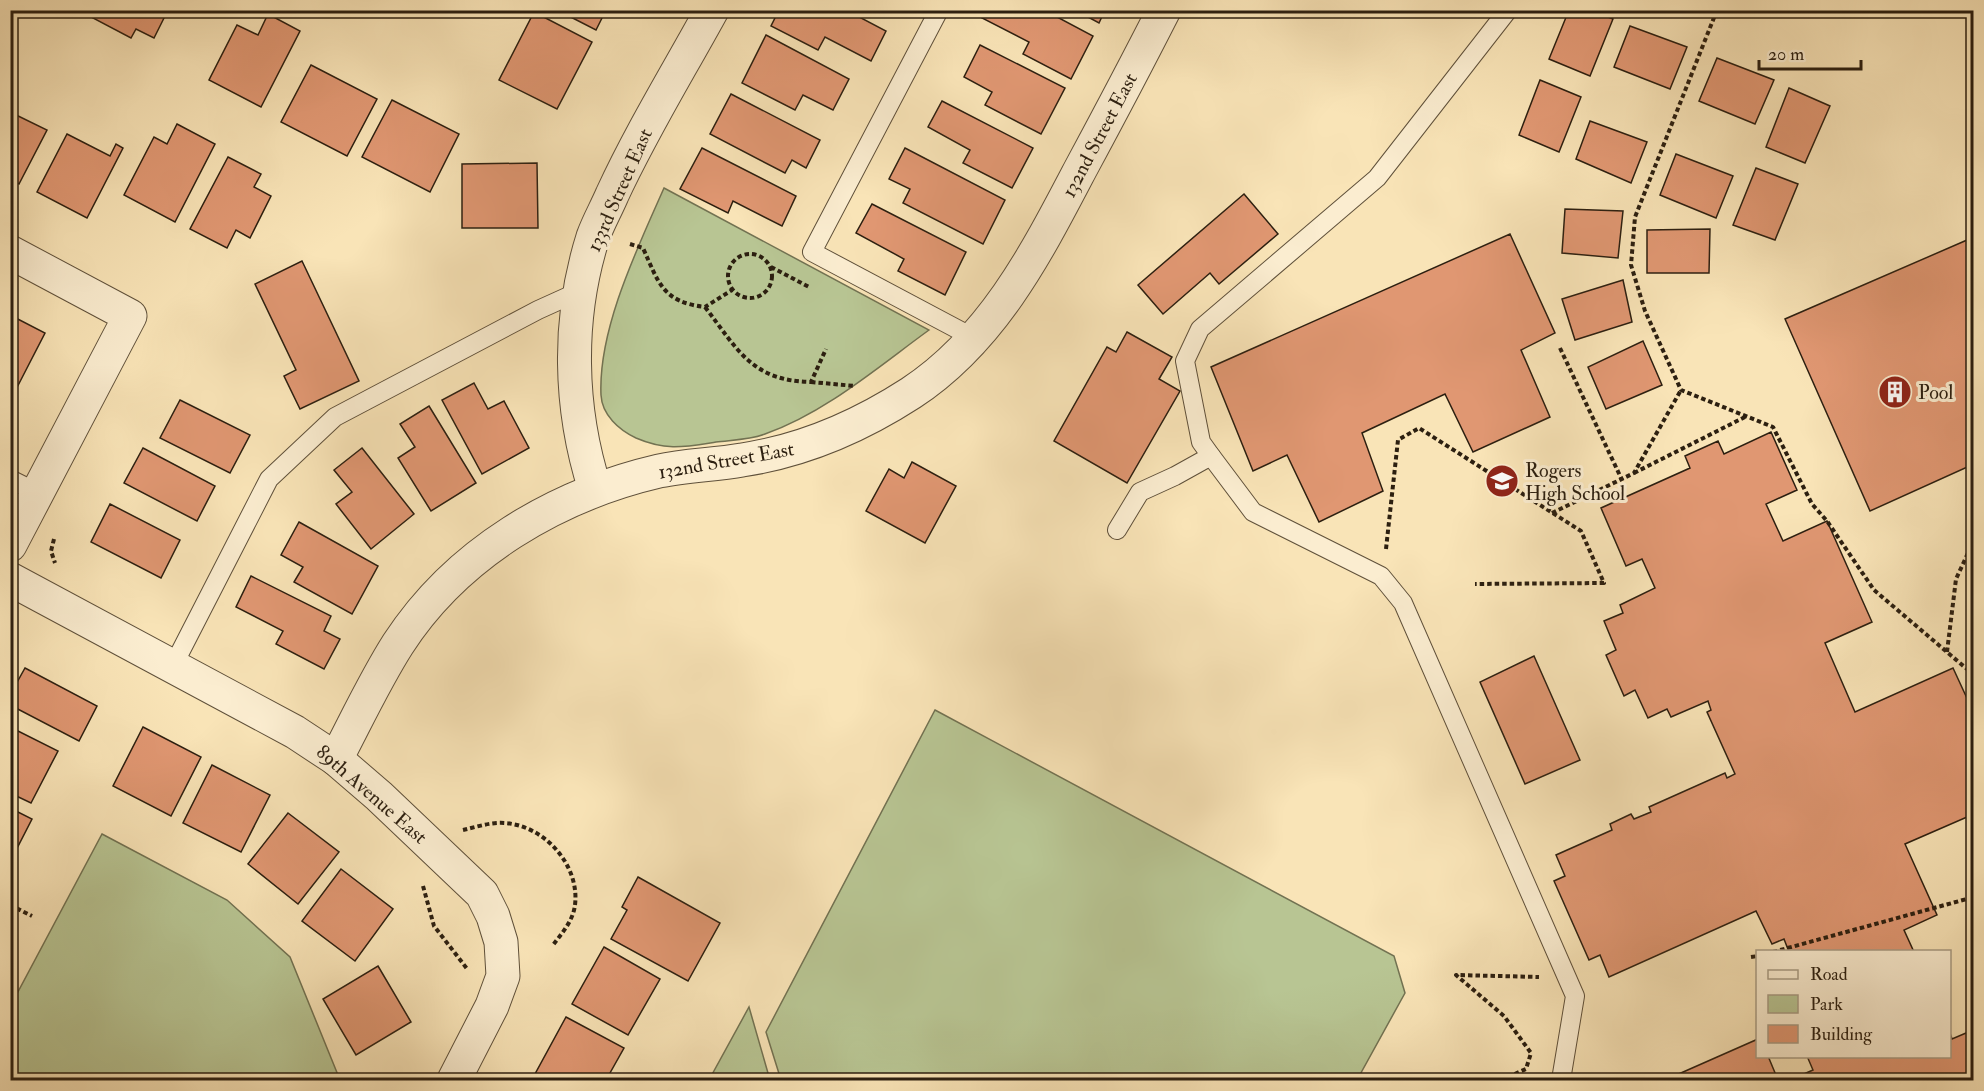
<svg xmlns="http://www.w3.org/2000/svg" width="1984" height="1091" font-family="'IM FELL Double Pica',serif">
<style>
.green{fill:#b8c593;stroke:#727252;stroke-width:1.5}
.building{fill:#e09772;stroke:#2c1f10;stroke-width:1.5}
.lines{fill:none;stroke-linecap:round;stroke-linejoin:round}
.service-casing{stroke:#5f503a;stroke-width:20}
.minor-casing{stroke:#5f503a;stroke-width:35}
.path{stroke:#2c1f10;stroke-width:4;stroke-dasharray:4.5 3;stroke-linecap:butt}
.service{stroke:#fbedd0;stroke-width:18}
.minor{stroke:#fbedd0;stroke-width:33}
.labels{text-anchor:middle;stroke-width:6;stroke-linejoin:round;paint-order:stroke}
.street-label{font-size:20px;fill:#2c1f10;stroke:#fbedd0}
.poi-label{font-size:20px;fill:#2c1f10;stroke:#fbedd0;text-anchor:start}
</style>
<rect width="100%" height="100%" fill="#f9e4b7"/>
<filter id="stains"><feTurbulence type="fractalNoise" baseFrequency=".00333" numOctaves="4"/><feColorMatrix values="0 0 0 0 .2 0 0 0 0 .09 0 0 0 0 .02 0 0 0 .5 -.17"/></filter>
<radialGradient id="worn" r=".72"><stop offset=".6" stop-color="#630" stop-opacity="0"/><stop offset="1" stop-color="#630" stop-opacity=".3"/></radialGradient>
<g class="green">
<path d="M 664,188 L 929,330 C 878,367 825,413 765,434 C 750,440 731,440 716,442 C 684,447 666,451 636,438 C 619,430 602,415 601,395 C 598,329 638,247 664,188 Z"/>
<path d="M 935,710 L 1394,956 L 1405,993 L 1357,1080 L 781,1080 L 766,1032 Z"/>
<path d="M 102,834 L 227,900 L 290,957 L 340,1080 L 11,1080 L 11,1005 Z"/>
<path d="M 749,1007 L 770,1080 L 709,1080 Z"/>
</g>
<g class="building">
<path d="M 94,10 L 168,10 L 154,38 L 136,29 L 131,38 L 91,17 Z"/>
<path d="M 557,10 L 606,10 L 596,30 Z"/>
<path d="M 779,10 L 846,10 L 886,31 L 871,61 L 825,37 L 818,50 L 771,26 Z"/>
<path d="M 986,10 L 1044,10 L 1093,36 L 1071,79 L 1023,54 L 1029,42 L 982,18 Z"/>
<path d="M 1075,10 L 1105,10 L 1099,23 Z"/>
<path d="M 1569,10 L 1591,10 L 1613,19 L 1590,76 L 1549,59 Z"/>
<path d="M 534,12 L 592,42 L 557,109 L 499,80 Z"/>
<path d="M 268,14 L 300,31 L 261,107 L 209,80 L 237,25 L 258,35 Z"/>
<path d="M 1630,26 L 1687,47 L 1670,89 L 1614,67 Z"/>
<path d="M 766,35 L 849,79 L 833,110 L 803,95 L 795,110 L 742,83 Z"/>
<path d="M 980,45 L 1065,88 L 1041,134 L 985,105 L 992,92 L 964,77 Z"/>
<path d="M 1717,58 L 1774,80 L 1755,124 L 1699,101 Z"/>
<path d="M 311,65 L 377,99 L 347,156 L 281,122 Z"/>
<path d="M 1540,80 L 1581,97 L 1559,152 L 1519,135 Z"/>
<path d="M 1789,88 L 1830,106 L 1805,163 L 1766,147 Z"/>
<path d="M 731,94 L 820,140 L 806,168 L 792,160 L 785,173 L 710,134 Z"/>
<path d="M 392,100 L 459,134 L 430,192 L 362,157 Z"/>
<path d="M 942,101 L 1033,148 L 1012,188 L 963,163 L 970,150 L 928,127 Z"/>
<path d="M 10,112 L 47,130 L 19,184 L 10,179 Z"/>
<path d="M 1590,121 L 1647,142 L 1631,183 L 1576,159 Z"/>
<path d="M 177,124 L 215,144 L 175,222 L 124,195 L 154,137 L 167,144 Z"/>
<path d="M 67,134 L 110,156 L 116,144 L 123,148 L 87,218 L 37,192 Z"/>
<path d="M 702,148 L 796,196 L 782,226 L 733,201 L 728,213 L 680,189 Z"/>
<path d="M 905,148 L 1005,200 L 983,244 L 903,203 L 910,189 L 889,179 Z"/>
<path d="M 1676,154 L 1733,176 L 1716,218 L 1660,195 Z"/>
<path d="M 228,157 L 261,174 L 254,187 L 271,196 L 250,238 L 236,230 L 227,248 L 190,229 Z"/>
<path d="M 537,163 L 538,228 L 462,228 L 462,164 Z"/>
<path d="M 1756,168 L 1798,184 L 1775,240 L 1733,225 Z"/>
<path d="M 1244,194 L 1278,234 L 1219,284 L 1210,273 L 1163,314 L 1138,285 Z"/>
<path d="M 872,204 L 966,252 L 945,295 L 898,271 L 904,259 L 856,233 Z"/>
<path d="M 1565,209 L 1623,211 L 1618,258 L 1562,253 Z"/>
<path d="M 1710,229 L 1709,273 L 1647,273 L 1647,230 Z"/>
<path d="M 1510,234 L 1555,333 L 1521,350 L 1550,417 L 1473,452 L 1445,394 L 1362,433 L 1383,491 L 1319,522 L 1287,455 L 1253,471 L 1211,367 Z"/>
<path d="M 1974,237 L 1974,464 L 1870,511 L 1785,319 Z"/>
<path d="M 302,261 L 359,381 L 300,409 L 284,376 L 296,370 L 255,284 Z"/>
<path d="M 1623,280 L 1632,322 L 1575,340 L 1562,299 Z"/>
<path d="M 10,315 L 45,333 L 10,401 Z"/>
<path d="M 1127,332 L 1172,357 L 1159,379 L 1180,391 L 1127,483 L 1054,441 L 1107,347 L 1116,352 Z"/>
<path d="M 1643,341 L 1662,385 L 1606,409 L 1588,367 Z"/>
<path d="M 474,383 L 488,409 L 504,401 L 529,448 L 482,474 L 442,400 Z"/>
<path d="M 180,400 L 250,435 L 230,473 L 160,438 Z"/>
<path d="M 429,406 L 476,483 L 431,511 L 398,458 L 415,447 L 400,424 Z"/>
<path d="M 1771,432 L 1797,490 L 1766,504 L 1783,541 L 1827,521 L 1872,622 L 1825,643 L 1855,712 L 1953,668 L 1971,707 L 1974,705 L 1974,814 L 1905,844 L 1937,915 L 1904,930 L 1914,952 L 1789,952 L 1784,939 L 1772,944 L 1756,911 L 1609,977 L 1600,955 L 1589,960 L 1554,881 L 1565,876 L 1556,855 L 1612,830 L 1610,824 L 1631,814 L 1634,819 L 1651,812 L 1649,807 L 1725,773 L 1727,778 L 1735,774 L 1707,712 L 1711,710 L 1708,701 L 1671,717 L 1667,709 L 1648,718 L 1635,690 L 1624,696 L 1606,655 L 1616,650 L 1604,621 L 1623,613 L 1620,605 L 1655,588 L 1642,559 L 1626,566 L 1601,508 L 1690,468 L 1685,456 L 1718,441 L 1724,454 Z"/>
<path d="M 143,448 L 215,486 L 197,521 L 124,483 Z"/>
<path d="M 362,448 L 414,514 L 371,549 L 336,504 L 352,492 L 334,470 Z"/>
<path d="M 912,462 L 956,486 L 925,543 L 866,511 L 889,469 L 904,478 Z"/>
<path d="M 110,504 L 180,540 L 161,578 L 91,542 Z"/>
<path d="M 299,522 L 378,566 L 352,614 L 294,582 L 303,567 L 281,555 Z"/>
<path d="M 251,576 L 331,616 L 324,631 L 340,639 L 324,669 L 276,644 L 283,631 L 236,607 Z"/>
<path d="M 1534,656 L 1580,760 L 1525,784 L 1480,682 Z"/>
<path d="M 25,668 L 97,706 L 79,741 L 10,705 L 10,695 Z"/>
<path d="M 10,727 L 58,751 L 31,803 L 10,793 Z"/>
<path d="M 143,727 L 201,757 L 171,816 L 113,786 Z"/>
<path d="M 212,765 L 270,795 L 241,852 L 183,823 Z"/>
<path d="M 10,808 L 32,819 L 13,856 L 10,855 Z"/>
<path d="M 288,813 L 339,852 L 298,904 L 248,864 Z"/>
<path d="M 341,869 L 393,909 L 355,961 L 302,921 Z"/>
<path d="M 638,877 L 720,923 L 688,981 L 611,939 L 627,910 L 622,907 Z"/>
<path d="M 604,947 L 660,979 L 628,1035 L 572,1004 Z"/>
<path d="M 378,966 L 411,1022 L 356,1055 L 323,999 Z"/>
<path d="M 566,1017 L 624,1048 L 606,1080 L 546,1080 L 535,1074 Z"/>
<path d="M 1950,1033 L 1952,1039 L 1966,1033 L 1974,1049 L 1974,1080 L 1790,1080 L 1813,1070 L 1807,1056 L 1950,1056 Z"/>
<path d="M 1758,1039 L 1758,1056 L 1768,1056 L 1778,1080 L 1665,1080 Z"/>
</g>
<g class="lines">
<defs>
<g id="service">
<path d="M 939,10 L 812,252 L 974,338"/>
<path d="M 1508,10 L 1377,178 L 1200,329 L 1185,361 L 1201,442 L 1211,456 L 1253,512 L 1381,576 L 1403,603 L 1575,996 L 1561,1080"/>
<path d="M 10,479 L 38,493"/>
<path d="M 1117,530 L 1140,492 L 1175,476 L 1211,456"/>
<path d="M 173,666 L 269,479 L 335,417 L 538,310 L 580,291"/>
</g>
<g id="minor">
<path d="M 10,252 L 130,316 L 10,545"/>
<path d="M 595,489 C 569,408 567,319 593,237 C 598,223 606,209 612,195 C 641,132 678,72 712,10"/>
<path d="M 10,579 L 295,732 L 336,759 L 379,796 L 482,894 L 493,916 L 501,942 L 503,976 L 492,1006 L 454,1080"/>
<path d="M 336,759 C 356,721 375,680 398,644 C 457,553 556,495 659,471 C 686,465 714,465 742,460 C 802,451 860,426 911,393 C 993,339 1037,252 1081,168 C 1109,116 1137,63 1164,10"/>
</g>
</defs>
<use href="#service" class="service-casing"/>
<use href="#minor" class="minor-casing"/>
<g class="path">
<path d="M 1717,10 L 1635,217 L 1631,265 L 1645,311 L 1681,390 L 1773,427 L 1812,504 L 1827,521 L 1874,590 L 1974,675"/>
<path d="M 630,244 L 643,248 C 659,284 663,302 705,307 L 732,290"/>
<circle cx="750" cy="276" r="22"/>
<path d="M 771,267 L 809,287"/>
<path d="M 705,307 C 738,350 752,381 811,382 L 826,349"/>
<path d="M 1560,348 L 1622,480"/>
<path d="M 811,382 L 855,386"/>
<path d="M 1634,473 L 1745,417"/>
<path d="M 1552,513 L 1634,473 L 1681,390"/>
<path d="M 54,539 L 51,551 L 55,563"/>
<path d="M 1386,549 L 1398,440 L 1419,428 L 1581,531 L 1604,583 L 1475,584"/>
<path d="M 1947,652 L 1956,579 L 1974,540"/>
<path d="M 463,830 C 476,827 491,822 504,823 C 544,825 580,865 575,905 C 573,921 562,933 553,945"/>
<path d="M 423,886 L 434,926 L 468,970"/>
<path d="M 10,905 L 32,916"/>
<path d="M 1773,952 L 1974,897"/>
<path d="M 1751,957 L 1758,956"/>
<path d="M 1501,1080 L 1526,1069 L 1531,1053 L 1504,1016 L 1456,975 L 1539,977"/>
</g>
<use href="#service" class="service"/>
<use href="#minor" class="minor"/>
</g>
<defs>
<symbol id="building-disc" viewBox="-11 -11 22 22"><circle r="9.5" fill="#8f2418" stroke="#fbedd0"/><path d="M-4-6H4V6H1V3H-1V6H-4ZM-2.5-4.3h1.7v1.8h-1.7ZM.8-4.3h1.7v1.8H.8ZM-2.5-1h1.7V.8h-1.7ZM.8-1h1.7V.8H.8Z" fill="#fff"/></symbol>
<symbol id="school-disc" viewBox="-11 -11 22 22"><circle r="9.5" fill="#8f2418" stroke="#fbedd0"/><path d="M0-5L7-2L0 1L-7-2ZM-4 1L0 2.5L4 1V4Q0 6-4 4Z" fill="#fff"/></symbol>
</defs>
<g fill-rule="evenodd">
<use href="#building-disc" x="1876" y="373" width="38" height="38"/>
<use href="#school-disc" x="1483" y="462" width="38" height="38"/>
</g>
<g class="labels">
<g class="street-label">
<text transform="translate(1099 135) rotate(-62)" y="7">132nd Street East</text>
<text transform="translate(619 190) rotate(-66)" y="7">133rd Street East</text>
<text transform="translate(726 460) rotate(-10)" y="7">132nd Street East</text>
<text transform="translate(372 794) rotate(41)" y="7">89th Avenue East</text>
</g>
<g class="poi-label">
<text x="1918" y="399">Pool</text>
<text x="1525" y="477">Rogers<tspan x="1525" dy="23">High School</tspan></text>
</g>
</g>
<rect width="1984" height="1091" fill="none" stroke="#f9e4b7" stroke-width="36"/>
<rect x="12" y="12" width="1960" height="1067" fill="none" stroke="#2c1f10" stroke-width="3"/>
<rect x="18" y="18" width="1948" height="1055" fill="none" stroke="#2c1f10" stroke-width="1.5"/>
<rect x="1756" y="950" width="195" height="108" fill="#fbedd0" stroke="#a89b83" stroke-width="1.5"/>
<rect x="1768" y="970" width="30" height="9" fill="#fbedd0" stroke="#a89b83" stroke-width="1.5"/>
<text x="1810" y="980" font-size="18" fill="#2c1f10">Road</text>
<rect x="1768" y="995" width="30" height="18" fill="#b8c593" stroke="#a89b83" stroke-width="1.5"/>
<text x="1810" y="1010" font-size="18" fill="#2c1f10">Park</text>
<rect x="1768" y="1025" width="30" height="18" fill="#e09772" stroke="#a89b83" stroke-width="1.5"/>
<text x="1810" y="1040" font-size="18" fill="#2c1f10">Building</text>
<path d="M1759 60v9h102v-9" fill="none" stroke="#2c1f10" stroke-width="3"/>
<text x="1768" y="60" font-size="18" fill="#2c1f10" stroke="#fbedd0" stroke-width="4.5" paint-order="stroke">20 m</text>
<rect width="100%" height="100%" filter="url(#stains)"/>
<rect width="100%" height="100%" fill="url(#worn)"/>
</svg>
